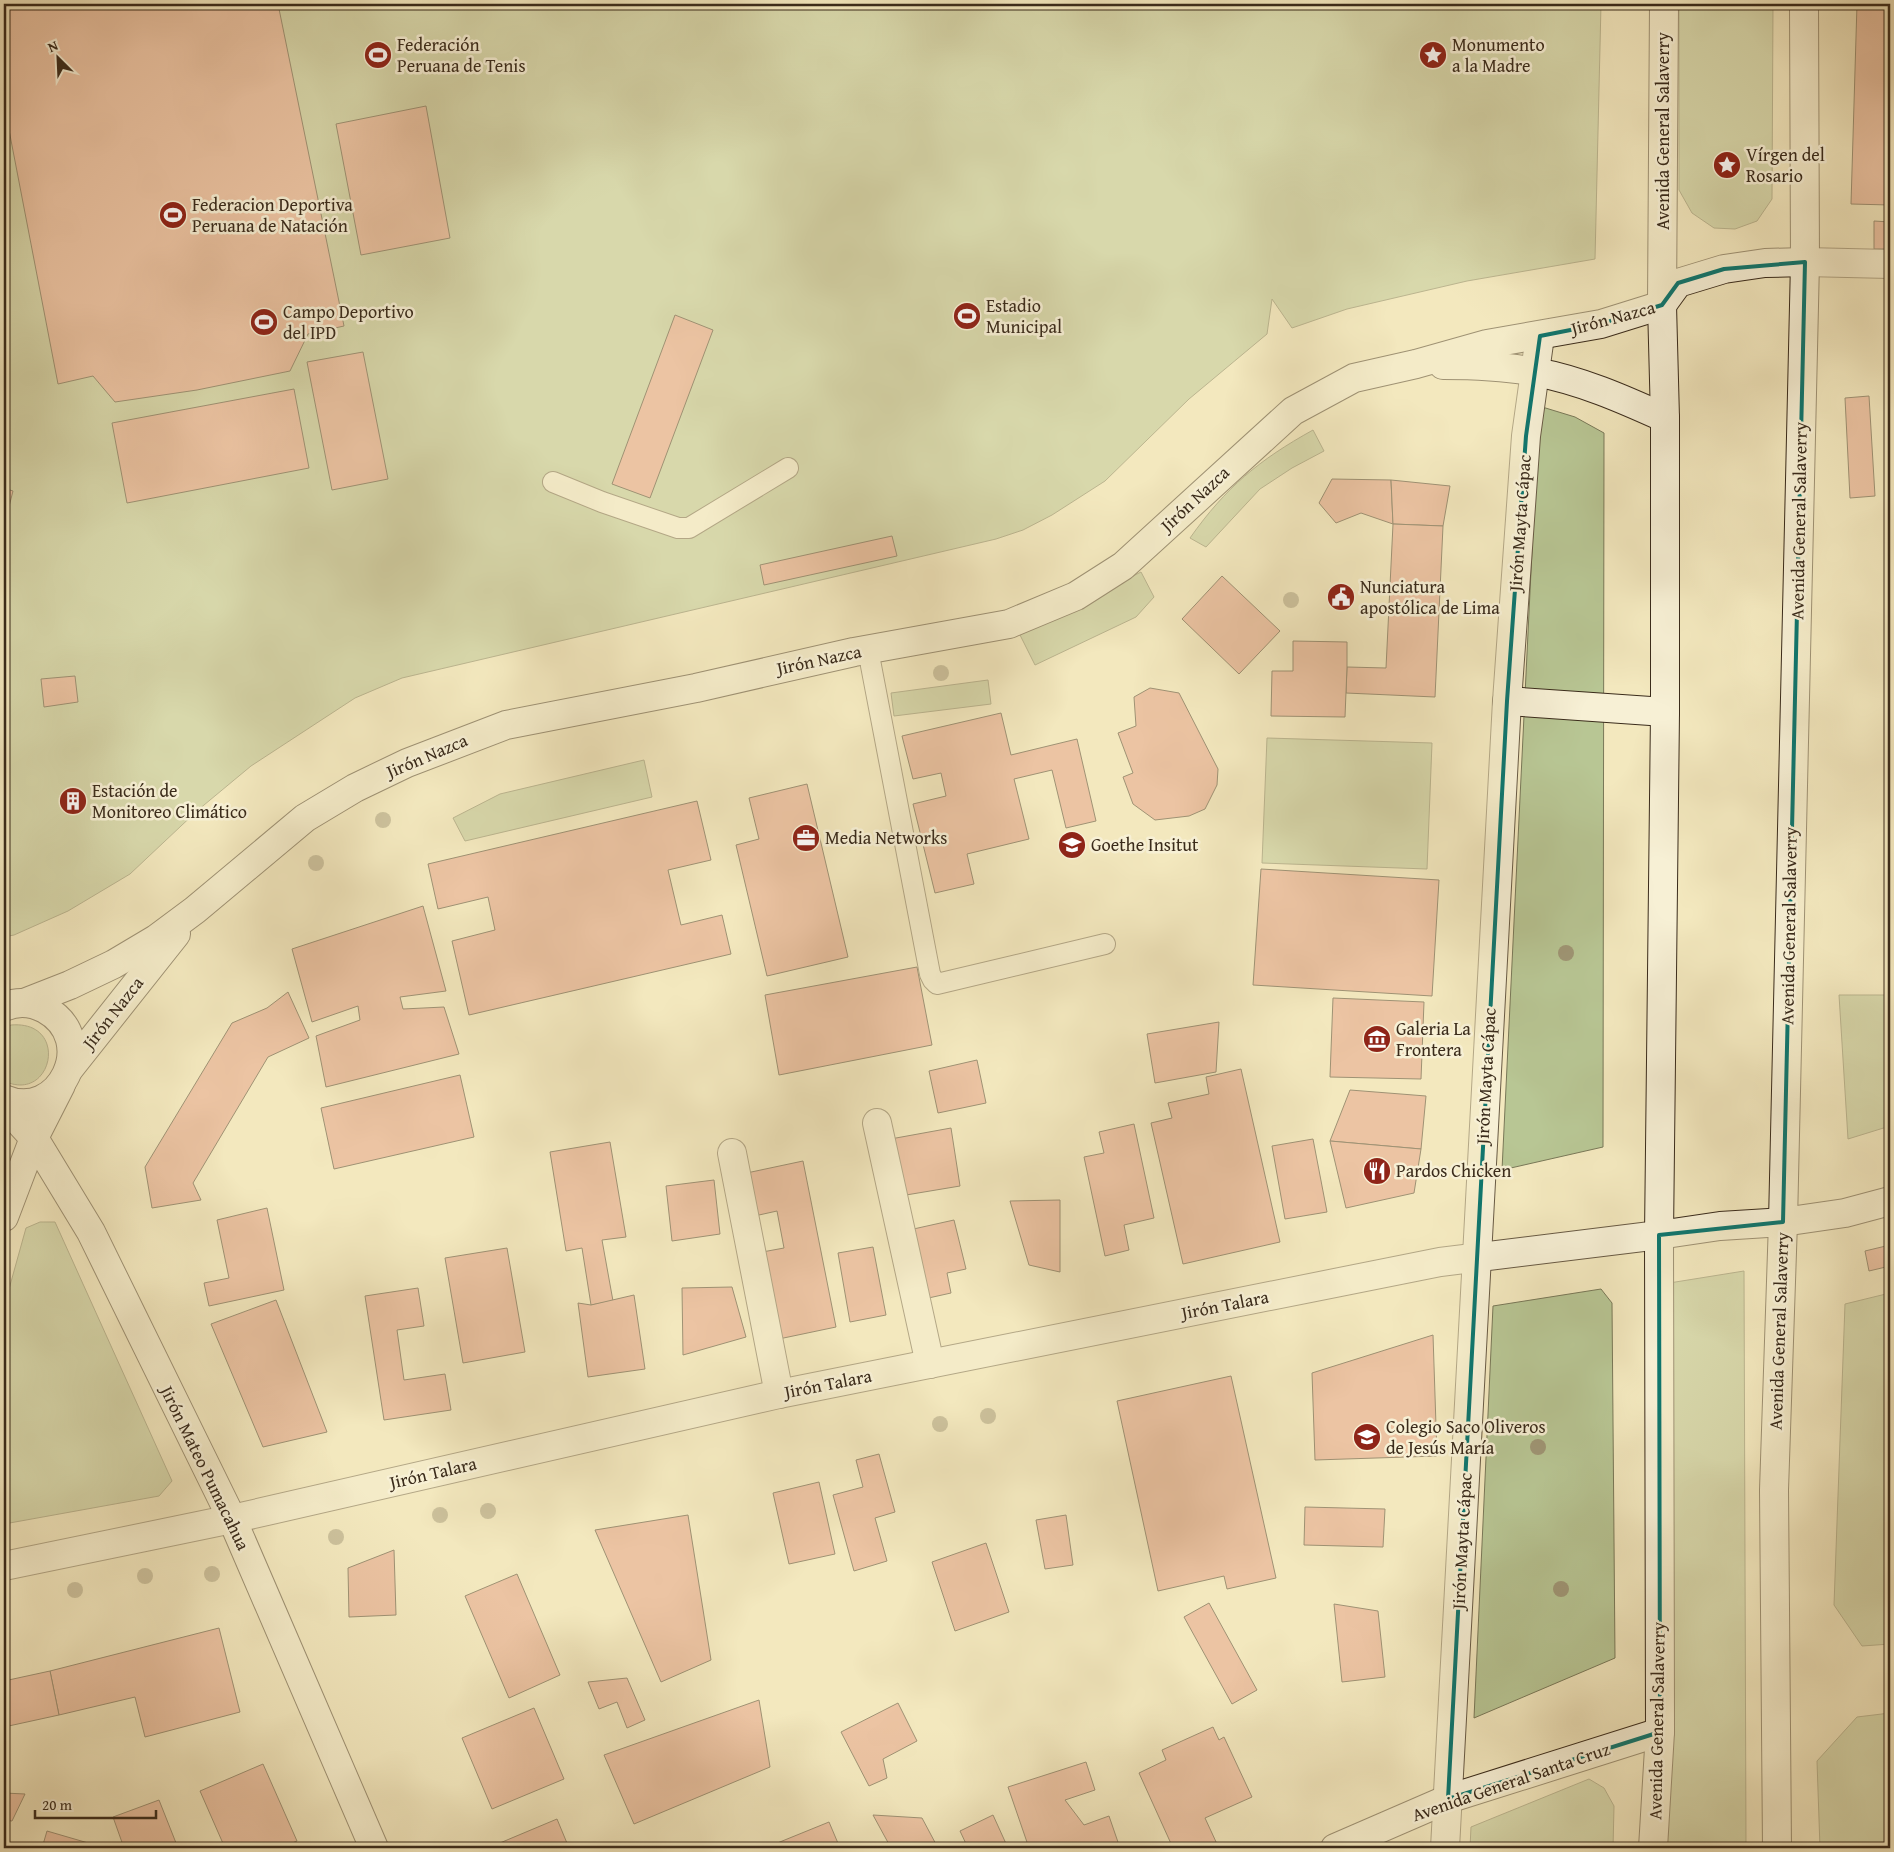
<svg xmlns="http://www.w3.org/2000/svg" width="1894" height="1852" font-family="'Gentium Book Plus',serif">
<style>
.green{fill:#b8c694;stroke:#797858}
.building{fill:#e59a84;stroke:#3a2b1b}
.lines{fill:none;stroke-linecap:round;stroke-linejoin:round}
.lane-casing{stroke:#685a44;stroke-width:22}
.street-casing{stroke:#685a44;stroke-width:30}
.secondary-casing{stroke:#3a2b1b;stroke-width:30}
.lane{stroke:#f7f0d5;stroke-width:20}
.street{stroke:#f7f0d5;stroke-width:28}
.secondary{stroke:#f7f0d5;stroke-width:28}
.tree{fill:#9f9675}
.marked{fill:none;stroke:#0f766e;stroke-width:4;stroke-linejoin:round}
.labels{text-anchor:middle;stroke-width:5;stroke-linejoin:round;paint-order:stroke}
.poi-label{font-size:18px;fill:#3a2b1b;stroke:#f7f0d5;text-anchor:start}
.street-label{font-size:18px;fill:#3a2b1b;stroke:#f7f0d5}
</style>
<rect width="100%" height="100%" fill="#f3e8be"/>
<filter id="stains"><feTurbulence type="fractalNoise" baseFrequency=".004" numOctaves="4"/><feColorMatrix values="0 0 0 0 .2 0 0 0 0 .09 0 0 0 0 .02 0 0 0 .5 -.17"/></filter>
<radialGradient id="worn" r=".72"><stop offset=".6" stop-color="#630" stop-opacity="0"/><stop offset="1" stop-color="#630" stop-opacity=".3"/></radialGradient>
<g class="green">
<path d="M 4,4 L 1601,4 L 1595,259 L 1467,281 L 1347,309 L 1292,328 L 1272,299 L 1267,334 L 1189,399 L 1105,481 L 1052,515 L 1023,530 L 996,539 L 402,678 L 355,698 L 251,766 L 198,810 L 130,874 L 68,911 L 14,935 L 4,937 Z"/>
<path d="M 1679,4 L 1773,4 L 1772,199 L 1757,221 L 1735,229 L 1714,228 L 1692,213 L 1679,190 Z"/>
<path d="M 1539,406 L 1575,417 L 1604,433 L 1603,1147 L 1502,1170 Z"/>
<path d="M 1313,430 L 1324,451 L 1292,468 L 1260,489 L 1206,547 L 1190,538 C 1226,487 1259,460 1313,430 Z"/>
<path d="M 1141,572 L 1154,597 L 1136,617 L 1035,665 L 1019,633 Z"/>
<path d="M 988,680 L 991,704 L 894,716 L 891,693 Z"/>
<path d="M 1267,738 L 1432,743 L 1427,869 L 1262,863 Z"/>
<path d="M 644,760 L 652,797 L 465,841 L 453,818 L 500,794 Z"/>
<path d="M 1839,995 L 1890,995 L 1890,1126 L 1848,1139 Z"/>
<path d="M 11,1025 C 70,1020 53,1104 4,1081 L 4,1029 Z"/>
<path d="M 40,1222 L 55,1222 L 172,1481 L 159,1496 L 4,1524 L 4,1307 L 26,1228 Z"/>
<path d="M 1744,1271 L 1746,1848 L 1656,1848 L 1663,1284 Z"/>
<path d="M 1601,1289 L 1612,1303 L 1615,1658 L 1474,1718 L 1493,1306 Z"/>
<path d="M 1890,1293 L 1890,1644 L 1862,1646 L 1834,1605 L 1845,1304 Z"/>
<path d="M 1890,1713 L 1890,1848 L 1820,1848 L 1817,1761 L 1857,1717 Z"/>
<path d="M 1589,1779 L 1604,1788 L 1614,1806 L 1613,1848 L 1470,1848 L 1471,1827 Z"/>
</g>
<g class="building">
<path d="M 4,4 L 278,4 L 344,326 L 308,334 L 290,371 L 197,390 L 115,402 L 93,376 L 58,384 L 4,104 Z"/>
<path d="M 1857,4 L 1890,4 L 1890,205 L 1851,204 Z"/>
<path d="M 426,106 L 450,238 L 361,255 L 336,124 Z"/>
<path d="M 1874,221 L 1890,222 L 1890,249 L 1874,249 Z"/>
<path d="M 675,315 L 713,330 L 650,498 L 612,484 Z"/>
<path d="M 363,352 L 388,479 L 332,490 L 307,362 Z"/>
<path d="M 294,389 L 309,468 L 127,503 L 112,423 Z"/>
<path d="M 1869,396 L 1875,496 L 1850,498 L 1845,398 Z"/>
<path d="M 1332,479 L 1391,480 L 1393,524 L 1361,513 L 1336,523 L 1319,503 Z"/>
<path d="M 1391,480 L 1450,486 L 1443,526 L 1393,524 Z"/>
<path d="M 4,488 L 13,491 L 4,526 Z"/>
<path d="M 1393,524 L 1443,526 L 1435,697 L 1346,693 L 1347,667 L 1386,668 Z"/>
<path d="M 892,536 L 897,556 L 764,585 L 760,565 Z"/>
<path d="M 1222,576 L 1280,631 L 1239,674 L 1182,619 Z"/>
<path d="M 1293,641 L 1347,642 L 1347,667 L 1345,717 L 1271,716 L 1272,671 L 1293,671 Z"/>
<path d="M 75,676 L 78,702 L 44,707 L 41,679 Z"/>
<path d="M 1150,688 L 1179,693 L 1218,769 L 1217,785 L 1205,809 L 1189,816 L 1155,820 L 1133,804 L 1123,777 L 1133,773 L 1118,733 L 1136,726 L 1134,697 Z"/>
<path d="M 1001,713 L 1011,755 L 1077,739 L 1096,821 L 1066,828 L 1052,770 L 1014,779 L 1029,839 L 967,854 L 974,884 L 935,893 L 913,804 L 946,796 L 941,773 L 913,779 L 902,736 Z"/>
<path d="M 807,784 L 848,957 L 767,976 L 736,845 L 759,839 L 749,798 Z"/>
<path d="M 81,790 L 84,809 L 66,813 L 63,793 Z"/>
<path d="M 697,801 L 711,860 L 668,870 L 681,925 L 722,915 L 731,954 L 469,1015 L 452,941 L 495,930 L 488,897 L 438,909 L 428,864 Z"/>
<path d="M 1261,869 L 1439,880 L 1432,996 L 1253,985 Z"/>
<path d="M 423,906 L 446,991 L 400,997 L 403,1009 L 444,1007 L 459,1054 L 326,1087 L 316,1036 L 360,1020 L 358,1006 L 312,1022 L 292,949 Z"/>
<path d="M 917,967 L 932,1045 L 779,1075 L 765,995 Z"/>
<path d="M 288,992 L 309,1038 L 268,1057 L 193,1183 L 201,1200 L 152,1208 L 145,1167 L 232,1023 L 267,1008 Z"/>
<path d="M 1333,998 L 1424,1002 L 1421,1079 L 1330,1077 Z"/>
<path d="M 1219,1022 L 1216,1072 L 1155,1083 L 1147,1034 Z"/>
<path d="M 977,1060 L 986,1103 L 938,1113 L 929,1071 Z"/>
<path d="M 1241,1069 L 1280,1242 L 1183,1264 L 1151,1123 L 1172,1118 L 1168,1103 L 1209,1094 L 1206,1077 Z"/>
<path d="M 460,1075 L 474,1137 L 334,1169 L 321,1108 Z"/>
<path d="M 1350,1090 L 1426,1096 L 1421,1149 L 1330,1141 Z"/>
<path d="M 1134,1124 L 1154,1218 L 1124,1225 L 1129,1250 L 1105,1256 L 1084,1157 L 1104,1153 L 1099,1132 Z"/>
<path d="M 951,1128 L 960,1186 L 894,1197 L 885,1140 Z"/>
<path d="M 1313,1139 L 1327,1212 L 1285,1219 L 1272,1146 Z"/>
<path d="M 1330,1141 L 1421,1149 L 1414,1193 L 1346,1208 Z"/>
<path d="M 610,1142 L 626,1237 L 602,1240 L 613,1301 L 591,1305 L 582,1248 L 566,1251 L 550,1152 Z"/>
<path d="M 803,1161 L 836,1327 L 774,1340 L 757,1253 L 784,1248 L 777,1211 L 750,1217 L 742,1174 Z"/>
<path d="M 714,1180 L 720,1234 L 672,1241 L 666,1186 Z"/>
<path d="M 1060,1200 L 1060,1272 L 1029,1265 L 1010,1201 Z"/>
<path d="M 267,1208 L 284,1290 L 209,1306 L 204,1283 L 229,1278 L 217,1220 Z"/>
<path d="M 954,1220 L 966,1269 L 947,1273 L 951,1293 L 924,1299 L 909,1230 Z"/>
<path d="M 1890,1245 L 1890,1266 L 1869,1271 L 1865,1251 Z"/>
<path d="M 873,1247 L 886,1315 L 850,1322 L 838,1253 Z"/>
<path d="M 507,1248 L 525,1352 L 463,1363 L 445,1258 Z"/>
<path d="M 732,1287 L 746,1337 L 683,1355 L 682,1288 Z"/>
<path d="M 418,1288 L 424,1326 L 397,1330 L 404,1380 L 445,1374 L 451,1410 L 384,1420 L 365,1296 Z"/>
<path d="M 634,1295 L 645,1369 L 588,1377 L 578,1303 L 591,1305 Z"/>
<path d="M 276,1300 L 327,1432 L 263,1447 L 211,1324 Z"/>
<path d="M 1433,1335 L 1437,1456 L 1315,1460 L 1312,1373 Z"/>
<path d="M 1231,1376 L 1276,1578 L 1227,1589 L 1224,1576 L 1158,1591 L 1117,1401 Z"/>
<path d="M 879,1454 L 895,1512 L 875,1518 L 887,1561 L 854,1571 L 833,1495 L 863,1487 L 856,1460 Z"/>
<path d="M 819,1482 L 835,1554 L 789,1564 L 773,1493 Z"/>
<path d="M 1305,1507 L 1385,1509 L 1383,1547 L 1304,1545 Z"/>
<path d="M 688,1515 L 711,1660 L 661,1682 L 595,1530 Z"/>
<path d="M 1066,1515 L 1073,1565 L 1045,1569 L 1036,1520 Z"/>
<path d="M 986,1543 L 1009,1612 L 955,1631 L 932,1562 Z"/>
<path d="M 394,1550 L 396,1615 L 349,1617 L 348,1568 Z"/>
<path d="M 517,1574 L 560,1675 L 509,1698 L 465,1596 Z"/>
<path d="M 1209,1603 L 1257,1690 L 1232,1704 L 1184,1617 Z"/>
<path d="M 1334,1604 L 1378,1611 L 1385,1677 L 1342,1682 Z"/>
<path d="M 219,1628 L 240,1712 L 145,1737 L 135,1697 L 59,1715 L 50,1671 Z"/>
<path d="M 50,1671 L 59,1715 L 4,1727 L 4,1681 Z"/>
<path d="M 627,1678 L 645,1720 L 627,1728 L 617,1702 L 599,1709 L 588,1682 Z"/>
<path d="M 759,1700 L 770,1767 L 634,1824 L 604,1755 Z"/>
<path d="M 898,1703 L 917,1741 L 883,1759 L 887,1778 L 869,1786 L 841,1732 Z"/>
<path d="M 534,1708 L 564,1779 L 492,1809 L 462,1738 Z"/>
<path d="M 1213,1727 L 1219,1740 L 1224,1737 L 1252,1797 L 1205,1818 L 1217,1844 L 1208,1848 L 1173,1848 L 1139,1773 L 1166,1760 L 1162,1750 Z"/>
<path d="M 1086,1762 L 1095,1790 L 1065,1800 L 1084,1825 L 1109,1816 L 1120,1848 L 1029,1848 L 1008,1787 Z"/>
<path d="M 263,1764 L 297,1841 L 280,1848 L 225,1848 L 200,1791 Z"/>
<path d="M 4,1793 L 25,1794 L 12,1821 L 4,1820 Z"/>
<path d="M 159,1800 L 178,1848 L 124,1848 L 113,1817 Z"/>
<path d="M 873,1815 L 922,1818 L 938,1848 L 891,1848 Z"/>
<path d="M 993,1815 L 1008,1848 L 968,1848 L 960,1831 Z"/>
<path d="M 557,1819 L 569,1848 L 488,1848 Z"/>
<path d="M 829,1822 L 840,1848 L 765,1848 Z"/>
<path d="M 47,1831 L 95,1845 L 96,1848 L 42,1848 Z"/>
</g>
<g class="lines">
<defs>
<g id="lane">
<path d="M 553,482 L 602,502 L 678,528 L 689,528 L 788,468"/>
<path d="M 868,650 L 930,974 L 933,980 L 937,984 L 1105,944"/>
</g>
<g id="street">
<path d="M 1805,262 L 1890,264"/>
<path d="M 877,1123 L 930,1364"/>
<path d="M 732,1153 L 779,1394"/>
<path d="M 4,1566 L 232,1519 L 779,1394 L 1335,1283 L 1440,1262 L 1659,1235"/>
<path d="M 1445,1848 L 1507,701 L 1526,436 L 1540,336"/>
</g>
<g id="secondary">
<path d="M 1443,365 C 1473,365 1505,366 1535,372 C 1580,380 1623,399 1665,418"/>
<path d="M 1507,701 L 1665,712"/>
<path d="M 24,1003 L 70,985 L 114,964 L 156,939 L 195,910 L 305,818 L 355,788 L 407,763 L 506,725 L 696,688 L 854,652 L 1009,624 L 1076,596 L 1123,566 L 1293,411 L 1354,378 L 1416,364 L 1487,344 L 1601,324 L 1662,305 L 1678,283 L 1724,269 L 1765,263 L 1805,262"/>
<path d="M 4,1007 C 17,1001 32,1002 45,1009 C 101,1040 59,1123 4,1099"/>
<path d="M 69,1069 L 176,934"/>
<path d="M 4,1105 L 34,1138 L 91,1232 L 232,1519 L 374,1848"/>
<path d="M 4,1217 L 34,1138 L 61,1085"/>
<path d="M 1659,1235 L 1720,1226 L 1783,1222 L 1845,1213 L 1890,1201"/>
<path d="M 1335,1848 L 1448,1799 L 1660,1732"/>
<path d="M 1653,1848 L 1660,1732 L 1659,1235 L 1665,712 L 1665,418 L 1662,305 L 1664,4"/>
<path d="M 1777,1848 L 1774,1490 L 1783,1222 L 1805,262 L 1804,4"/>
</g>
</defs>
<use href="#lane" class="lane-casing"/>
<use href="#street" class="street-casing"/>
<use href="#secondary" class="secondary-casing"/>
<use href="#lane" class="lane"/>
<use href="#street" class="street"/>
<use href="#secondary" class="secondary"/>
</g>
<g class="tree">
<circle cx="1291" cy="600" r="8"/>
<circle cx="941" cy="673" r="8"/>
<circle cx="383" cy="820" r="8"/>
<circle cx="316" cy="863" r="8"/>
<circle cx="1566" cy="953" r="8"/>
<circle cx="988" cy="1416" r="8"/>
<circle cx="940" cy="1424" r="8"/>
<circle cx="1538" cy="1447" r="8"/>
<circle cx="488" cy="1511" r="8"/>
<circle cx="440" cy="1515" r="8"/>
<circle cx="336" cy="1537" r="8"/>
<circle cx="212" cy="1574" r="8"/>
<circle cx="145" cy="1576" r="8"/>
<circle cx="1561" cy="1589" r="8"/>
<circle cx="75" cy="1590" r="8"/>
</g>
<path d="M0 0H1894V1852H0ZM 1805,262 L 1783,1222 L 1659,1235 L 1660,1732 L 1448,1799 L 1507,701 L 1526,436 L 1540,336 L 1601,324 L 1662,305 L 1678,283 L 1724,269 Z" fill="#f3e8be" fill-opacity=".55" fill-rule="evenodd"/>
<path class="marked" d="M 1805,262 L 1783,1222 L 1659,1235 L 1660,1732 L 1448,1799 L 1507,701 L 1526,436 L 1540,336 L 1601,324 L 1662,305 L 1678,283 L 1724,269 Z"/>
<defs>
<symbol id="stadium-disc" viewBox="-11 -11 22 22"><circle r="9.5" fill="#8f2418" stroke="#f7f0d5"/><path d="M0-5a6.5 5 0 1 0 0 10a6.5 5 0 1 0 0-10ZM-3.5-1.8h7v3.6h-7Z" fill="#fff"/></symbol>
<symbol id="sight-disc" viewBox="-11 -11 22 22"><circle r="9.5" fill="#8f2418" stroke="#f7f0d5"/><path d="M0-6L1.8-2.2L6-1.7L2.9 1.2L3.7 5.4L0 3.3L-3.7 5.4L-2.9 1.2L-6-1.7L-1.8-2.2Z" fill="#fff"/></symbol>
<symbol id="civic-disc" viewBox="-11 -11 22 22"><circle r="9.5" fill="#8f2418" stroke="#f7f0d5"/><path d="M-.6-6.5H3V-4.5H.6V-3L4-1V1h2V6H-6V1h2V-1L-.6-3ZM-1.2 2.5V6h2.4V2.5Z" fill="#fff"/></symbol>
<symbol id="building-disc" viewBox="-11 -11 22 22"><circle r="9.5" fill="#8f2418" stroke="#f7f0d5"/><path d="M-4-6H4V6H1V3H-1V6H-4ZM-2.5-4.3h1.7v1.8h-1.7ZM.8-4.3h1.7v1.8H.8ZM-2.5-1h1.7V.8h-1.7ZM.8-1h1.7V.8H.8Z" fill="#fff"/></symbol>
<symbol id="office-disc" viewBox="-11 -11 22 22"><circle r="9.5" fill="#8f2418" stroke="#f7f0d5"/><path d="M-6-3h4V-5.5h4V-3h4V5H-6ZM-1-4.5V-3h2v-1.5ZM-6 0V1H6V0Z" fill="#fff"/></symbol>
<symbol id="university-disc" viewBox="-11 -11 22 22"><circle r="9.5" fill="#8f2418" stroke="#f7f0d5"/><path d="M0-5L7-2L0 1L-7-2ZM-4 1L0 2.5L4 1V4Q0 6-4 4Z" fill="#fff"/></symbol>
<symbol id="museum-disc" viewBox="-11 -11 22 22"><circle r="9.5" fill="#8f2418" stroke="#f7f0d5"/><path d="M0-6L6-3V-2H-6V-3ZM-5-1h2V3h-2ZM-1-1h2V3h-2ZM3-1h2V3H3ZM-6 4H6V6H-6Z" fill="#fff"/></symbol>
<symbol id="restaurant-disc" viewBox="-11 -11 22 22"><circle r="9.5" fill="#8f2418" stroke="#f7f0d5"/><path d="M-5-6h1v4h1v-4h1v4h1v-4h1v5L-1.5 .5V6h-2V.5L-5-1ZM5-6V6H3V1.5H1.5Q1.5-4 5-6Z" fill="#fff"/></symbol>
<symbol id="school-disc" viewBox="-11 -11 22 22"><circle r="9.5" fill="#8f2418" stroke="#f7f0d5"/><path d="M0-5L7-2L0 1L-7-2ZM-4 1L0 2.5L4 1V4Q0 6-4 4Z" fill="#fff"/></symbol>
</defs>
<g fill-rule="evenodd">
<use href="#stadium-disc" x="362" y="39" width="32" height="32"/>
<use href="#sight-disc" x="1417" y="39" width="32" height="32"/>
<use href="#sight-disc" x="1711" y="149" width="32" height="32"/>
<use href="#stadium-disc" x="157" y="199" width="32" height="32"/>
<use href="#stadium-disc" x="951" y="300" width="32" height="32"/>
<use href="#stadium-disc" x="248" y="306" width="32" height="32"/>
<use href="#civic-disc" x="1325" y="581" width="32" height="32"/>
<use href="#building-disc" x="57" y="785" width="32" height="32"/>
<use href="#office-disc" x="790" y="822" width="32" height="32"/>
<use href="#university-disc" x="1056" y="829" width="32" height="32"/>
<use href="#museum-disc" x="1361" y="1023" width="32" height="32"/>
<use href="#restaurant-disc" x="1361" y="1155" width="32" height="32"/>
<use href="#school-disc" x="1351" y="1421" width="32" height="32"/>
</g>
<g class="labels">
<g class="poi-label">
<text x="397" y="51">Federación<tspan x="397" dy="21">Peruana de Tenis</tspan></text>
<text x="1452" y="51">Monumento<tspan x="1452" dy="21">a la Madre</tspan></text>
<text x="1746" y="161">Vírgen del<tspan x="1746" dy="21">Rosario</tspan></text>
<text x="192" y="211">Federacion Deportiva<tspan x="192" dy="21">Peruana de Natación</tspan></text>
<text x="986" y="312">Estadio<tspan x="986" dy="21">Municipal</tspan></text>
<text x="283" y="318">Campo Deportivo<tspan x="283" dy="21">del IPD</tspan></text>
<text x="1360" y="593">Nunciatura<tspan x="1360" dy="21">apostólica de Lima</tspan></text>
<text x="92" y="797">Estación de<tspan x="92" dy="21">Monitoreo Climático</tspan></text>
<text x="825" y="844">Media Networks</text>
<text x="1091" y="851">Goethe Insitut</text>
<text x="1396" y="1035">Galeria La<tspan x="1396" dy="21">Frontera</tspan></text>
<text x="1396" y="1177">Pardos Chicken</text>
<text x="1386" y="1433">Colegio Saco Oliveros<tspan x="1386" dy="21">de Jesús María</tspan></text>
</g>
<g class="street-label">
<text transform="translate(1663 131) rotate(-90)" y="6">Avenida General Salaverry</text>
<text transform="translate(1613 318) rotate(-15)" y="6">Jirón Nazca</text>
<text transform="translate(1195 499) rotate(-43)" y="6">Jirón Nazca</text>
<text transform="translate(1799 521) rotate(-89)" y="6">Avenida General Salaverry</text>
<text transform="translate(1520 523) rotate(-86)" y="6">Jirón Mayta Cápac</text>
<text transform="translate(819 660) rotate(-12)" y="6">Jirón Nazca</text>
<text transform="translate(427 756) rotate(-23)" y="6">Jirón Nazca</text>
<text transform="translate(1789 926) rotate(-89)" y="6">Avenida General Salaverry</text>
<text transform="translate(113 1013) rotate(-52)" y="6">Jirón Nazca</text>
<text transform="translate(1486 1076) rotate(-87)" y="6">Jirón Mayta Cápac</text>
<text transform="translate(1225 1305) rotate(-11)" y="6">Jirón Talara</text>
<text transform="translate(1779 1331) rotate(-88)" y="6">Avenida General Salaverry</text>
<text transform="translate(828 1384) rotate(-11)" y="6">Jirón Talara</text>
<text transform="translate(205 1468) rotate(64)" y="6">Jirón Mateo Pumacahua</text>
<text transform="translate(433 1473) rotate(-13)" y="6">Jirón Talara</text>
<text transform="translate(1462 1541) rotate(-87)" y="6">Jirón Mayta Cápac</text>
<text transform="translate(1657 1721) rotate(-89)" y="6">Avenida General Salaverry</text>
<text transform="translate(1511 1782) rotate(-19)" y="6">Avenida General Santa Cruz</text>
</g>
</g>
<rect width="1894" height="1852" fill="none" stroke="#f3e8be" stroke-width="20"/>
<rect x="5" y="5" width="1884" height="1842" fill="none" stroke="#3a2b1b" stroke-width="2.5"/>
<rect x="10" y="10" width="1874" height="1832" fill="none" stroke="#3a2b1b"/>
<g transform="translate(58 58) rotate(336)" stroke="#f7f0d5" stroke-width="4" paint-order="stroke">
<path d="M0-4L9 19L0 12L-9 19Z" fill="#3a2b1b"/>
<text y="-8" font-size="14" font-weight="bold" text-anchor="middle" fill="#3a2b1b">N</text>
</g>
<path d="M35 1810v8h121v-8" fill="none" stroke="#3a2b1b" stroke-width="2.5"/>
<text x="42" y="1810" font-size="15" fill="#3a2b1b" stroke="#f7f0d5" stroke-width="4" paint-order="stroke">20 m</text>
<rect width="100%" height="100%" filter="url(#stains)"/>
<rect width="100%" height="100%" fill="url(#worn)"/>
</svg>
